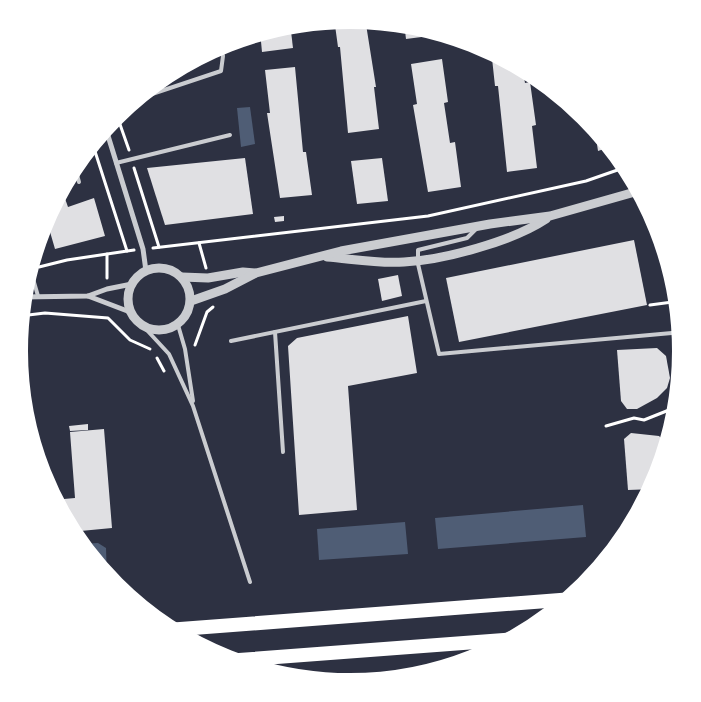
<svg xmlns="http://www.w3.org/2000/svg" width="701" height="702" font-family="'Asap Condensed',sans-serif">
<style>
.water{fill:#4f5d75}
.building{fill:#e0e0e3}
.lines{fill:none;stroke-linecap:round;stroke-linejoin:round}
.path{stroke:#fff;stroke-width:3}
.service{stroke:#caccd0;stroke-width:4}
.minor{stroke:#caccd0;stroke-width:5}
.tertiary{stroke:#caccd0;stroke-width:9}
.trunk{stroke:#fff;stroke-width:14}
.rim{fill:none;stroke:#fff;stroke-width:6}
</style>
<rect width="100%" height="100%" fill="#2d3142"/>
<g class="water">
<path d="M 250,107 L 255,144 L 241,147 L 237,108 Z"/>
<path d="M 583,505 L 586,537 L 438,549 L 435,518 Z"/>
<path d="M 405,522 L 408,554 L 319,560 L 317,529 Z"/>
<path d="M 98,543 L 106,548 L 107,578 L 79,544 Z"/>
</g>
<g class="building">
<path d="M 351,17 L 365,18 L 376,87 L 374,87 L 379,129 L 348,133 L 340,47 L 338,47 L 334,18 Z"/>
<path d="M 404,22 L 436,29 L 437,35 L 406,39 Z"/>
<path d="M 290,23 L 293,48 L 262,52 L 260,31 Z"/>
<path d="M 491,49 L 522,66 L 525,83 L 530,82 L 536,125 L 532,126 L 537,168 L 507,172 L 498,86 L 495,86 Z"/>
<path d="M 208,50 L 211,59 L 165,74 L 165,73 Z"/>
<path d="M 442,59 L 448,102 L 444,103 L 450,143 L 455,142 L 461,187 L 428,192 L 413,105 L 417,104 L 411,64 Z"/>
<path d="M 295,67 L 303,152 L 306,152 L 312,195 L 280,198 L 267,113 L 270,113 L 265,70 Z"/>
<path d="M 594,124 L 612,145 L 613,146 L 598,151 Z"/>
<path d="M 245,158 L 253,214 L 165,225 L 147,168 Z"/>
<path d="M 382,158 L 388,201 L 357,204 L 351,161 Z"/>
<path d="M 61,187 L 68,207 L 94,198 L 105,236 L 55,249 L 46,218 L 44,219 Z"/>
<path d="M 284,216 L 284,221 L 275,222 L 274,217 Z"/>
<path d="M 634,240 L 647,305 L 459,342 L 446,278 Z"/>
<path d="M 398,275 L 402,296 L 382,301 L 378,279 Z"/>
<path d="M 408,316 L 417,373 L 348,386 L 357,510 L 299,515 L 288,346 L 297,338 Z"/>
<path d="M 657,348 L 666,356 L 670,378 L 667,388 L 657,398 L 637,409 L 627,409 L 621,401 L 617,350 Z"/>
<path d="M 88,424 L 88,430 L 70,431 L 69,426 Z"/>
<path d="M 104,429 L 112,528 L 70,532 L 53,500 L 75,498 L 70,432 Z"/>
<path d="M 631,433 L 659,436 L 669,446 L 654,489 L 628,490 L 624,439 Z"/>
</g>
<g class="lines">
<g class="path">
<path d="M 116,113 L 129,150"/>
<path d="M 92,142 L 127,251"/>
<path d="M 134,168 L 159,247"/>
<path d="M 199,243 L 206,268"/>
<path d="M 153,248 L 428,216 L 586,181 L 629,166"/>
<path d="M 107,254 L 107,278"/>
<path d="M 39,267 L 67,260 L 134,250"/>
<path d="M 676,280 L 679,300"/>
<path d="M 650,305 L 680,301"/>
<path d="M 20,316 L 45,313 L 108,318 L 130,340 L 150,349"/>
<path d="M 195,345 L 207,312 L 213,307"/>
<path d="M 157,358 L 164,371"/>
<path d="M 606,426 L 634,418 L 644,420 L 679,406"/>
</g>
<g class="service">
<path d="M 131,101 L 221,71 L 223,56 L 219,44"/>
<path d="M 116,163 L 230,135"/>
<path d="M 74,164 L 79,182"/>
<path d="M 476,229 L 467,238 L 418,250 L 418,264 L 439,354 L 683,332"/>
<path d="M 29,265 L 38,296"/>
<path d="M 178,325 L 185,349 L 193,401"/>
<path d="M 144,327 L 169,354 L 193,406 L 250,582"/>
<path d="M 275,332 L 283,452"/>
<path d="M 231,341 L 426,301"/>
</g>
<g class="minor">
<path d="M 105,126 L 143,249 L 146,271"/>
<path d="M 88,296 L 130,312"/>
<path d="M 22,297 L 88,296 L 107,289 L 132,284"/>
</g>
<g class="tertiary">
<path d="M 327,257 C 352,259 379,264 404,262 C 444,260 513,241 546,219"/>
<circle cx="159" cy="299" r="31"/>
<path d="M 182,277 L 208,278 L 243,272 L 255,273"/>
<path d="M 191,301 L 225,289 L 256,273 L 341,251 L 490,224 L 550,216 L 642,190"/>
</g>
<g class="trunk">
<path d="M 167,630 L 573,599"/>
<path d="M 225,661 L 517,639"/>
</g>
</g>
<path d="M0 0H701V702H0ZM25 351a325 325 0 1 1 650 0a325 325 0 1 1-650 0Z" fill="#fff" fill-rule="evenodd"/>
<path class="rim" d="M25 351a325 325 0 1 1 650 0a325 325 0 1 1-650 0Z"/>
</svg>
